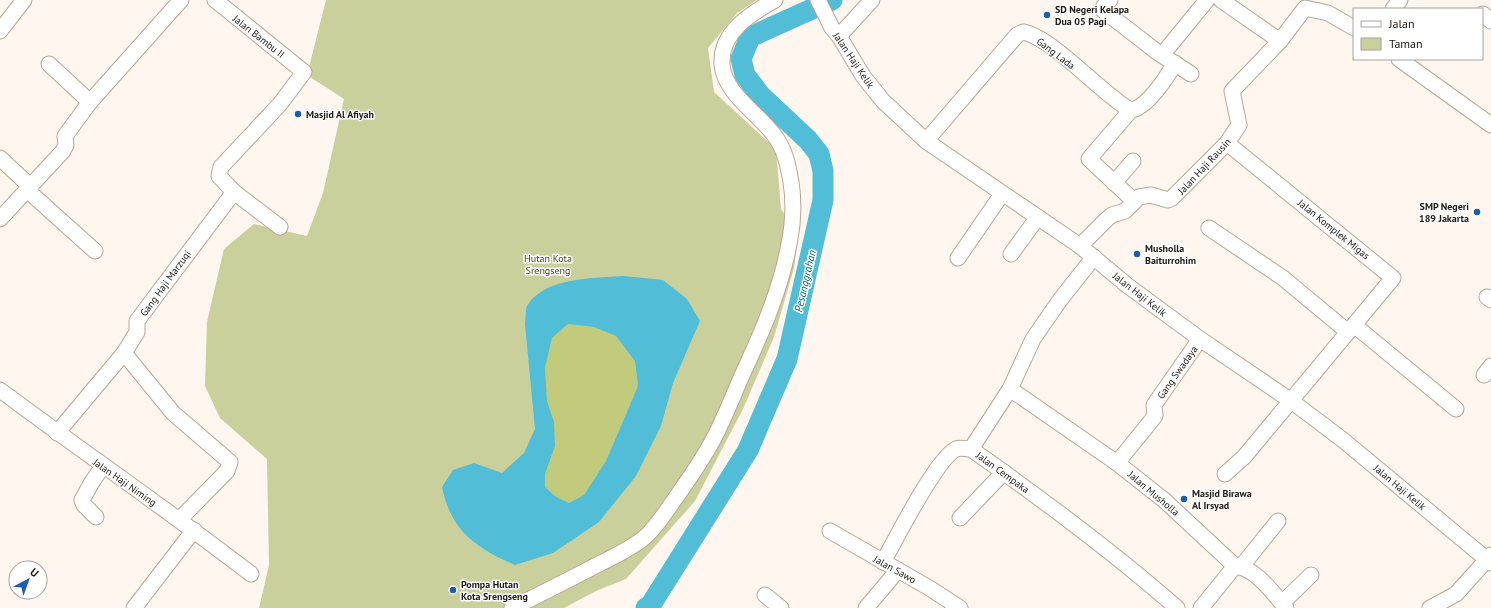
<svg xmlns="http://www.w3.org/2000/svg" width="1491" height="608" font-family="'PT Sans',sans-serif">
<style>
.green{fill:#c9d09c}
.forest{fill:#c2cb7b}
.water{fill:#52bdd6;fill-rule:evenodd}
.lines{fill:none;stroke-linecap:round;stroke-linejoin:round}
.stream{stroke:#52bdd6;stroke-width:3.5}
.river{stroke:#52bdd6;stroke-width:21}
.minor-casing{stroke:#b8a694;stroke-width:17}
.minor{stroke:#fff;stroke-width:15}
.poi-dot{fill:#1d5dad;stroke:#fff;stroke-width:1.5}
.labels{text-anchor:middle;stroke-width:3;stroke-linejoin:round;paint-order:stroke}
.poi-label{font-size:10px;font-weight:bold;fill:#1e1711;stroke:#fff;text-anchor:start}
.street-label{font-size:10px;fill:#1e1711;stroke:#fff}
.park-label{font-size:10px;fill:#44480b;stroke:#fff}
.water-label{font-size:11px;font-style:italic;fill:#006071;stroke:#fff}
</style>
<rect width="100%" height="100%" fill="#fef6ef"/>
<path class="green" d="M 326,0 L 757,0 L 737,13 L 708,48 L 714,92 L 776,149 L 781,209 L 798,235 L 794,268 L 774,337 L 743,409 L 695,501 L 626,579 L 596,591 L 564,608 L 259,608 L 269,565 L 267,459 L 220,418 L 205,386 L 207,322 L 224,249 L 254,224 L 307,236 L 323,193 L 344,99 L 307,75 Z"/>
<path class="forest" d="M 568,324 L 594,327 L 616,336 L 635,361 L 638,386 L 606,461 L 584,495 L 569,503 L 555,496 L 545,487 L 545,474 L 555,446 L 554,422 L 547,401 L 545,368 L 552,338 Z"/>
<path class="water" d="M 624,276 L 663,280 L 687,299 L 700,321 L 673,383 L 661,426 L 636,476 L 599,522 L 553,553 L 515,565 C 476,548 451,531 442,487 L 453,470 L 474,463 L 502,473 L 524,453 L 535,429 L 525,324 C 526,319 525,310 527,306 C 544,277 595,278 624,276 ZM 568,324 L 594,327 L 616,336 L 635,361 L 638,386 L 606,461 L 584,495 L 569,503 L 555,496 L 545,487 L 545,474 L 555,446 L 554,422 L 547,401 L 545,368 L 552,338 Z"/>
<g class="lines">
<path class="stream" d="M 650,606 L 650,608"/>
<path class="river" d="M 646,608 L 650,606 L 748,450 L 787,359 L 823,200 L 823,171 L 819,154 L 808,140 L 761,96 L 745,75 L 741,59 L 750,37 L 832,0"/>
<defs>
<g id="minor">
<path d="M 215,0 L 304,72 L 280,104 L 221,167 L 219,176 L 234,192 L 280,227"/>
<path d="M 818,0 L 832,28 L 839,36 L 863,76 L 883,101 L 926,141 L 1080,246 L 1128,286 L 1200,339 L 1290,400 L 1343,440 L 1491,563"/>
<path d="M 1110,0 L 1104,6 L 1103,10 L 1157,52 L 1191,74"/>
<path d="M 1221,0 L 1280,41"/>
<path d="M 1393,9 L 1400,0"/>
<path d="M 1483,14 L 1491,21"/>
<path d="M 0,31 L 24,0"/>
<path d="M 839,36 L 872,0"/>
<path d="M 1162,55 L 1207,0"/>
<path d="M 1399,59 L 1491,125"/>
<path d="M 49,64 L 90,102"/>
<path d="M 1131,110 L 1089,159 L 1134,201"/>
<path d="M 926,141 L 1017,35 L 1023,32 C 1047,36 1090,80 1111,96 C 1117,101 1124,107 1131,110 C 1147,108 1167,77 1175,63"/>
<path d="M 0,158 L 31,187"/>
<path d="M 1114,183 L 1133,161"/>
<path d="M 27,190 L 95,251"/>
<path d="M 0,219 L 63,151 L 66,145 L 65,136 L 90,102 L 181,0"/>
<path d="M 1209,228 L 1283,278 L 1348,332"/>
<path d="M 1080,246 L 1106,220 L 1112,215 L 1125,211 L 1139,197 L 1151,195 L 1168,200 L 1172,198 L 1227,143 L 1239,125 L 1232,91 L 1280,41 L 1305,8 L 1328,13 L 1354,28"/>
<path d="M 1011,254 L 1038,217"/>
<path d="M 958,258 L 1002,194"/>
<path d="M 1487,297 L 1491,300"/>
<path d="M 1354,325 L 1456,409"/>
<path d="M 124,353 L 173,413 L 230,462 L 227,471 L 180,519"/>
<path d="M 1484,375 L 1491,366"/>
<path d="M 1010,389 L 1117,463 L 1164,500 L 1235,566 C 1256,568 1273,593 1286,608"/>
<path d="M 0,390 C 83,452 168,510 251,574"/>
<path d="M 57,433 L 124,353 L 137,332 L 137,321 L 234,192"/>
<path d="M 971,449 L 1010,389 L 1033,339 L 1060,300 L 1094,257"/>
<path d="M 1117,463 L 1155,416 L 1154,405 L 1200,339"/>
<path d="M 1225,474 L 1244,457 L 1393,278 L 1227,143"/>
<path d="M 96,517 L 84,505 L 82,500 L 92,482 L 103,466"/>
<path d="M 960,518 L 1004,472"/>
<path d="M 830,531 L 931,589 L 960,608"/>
<path d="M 883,562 C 896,539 936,459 956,449 C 961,447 966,449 971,449 C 1042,499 1112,551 1177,608"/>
<path d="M 1241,567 L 1278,521"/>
<path d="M 765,595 L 781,608"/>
<path d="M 1282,603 L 1311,575"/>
<path d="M 134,608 L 194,530"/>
<path d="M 512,608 C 541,594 570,579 599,564 C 615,556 632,548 645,537 C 656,527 664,515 672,503 C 687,482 702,461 714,438 C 725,417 734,393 744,371 C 763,330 781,288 789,244 C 793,224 794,201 791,182 C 788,165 785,149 774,135 C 758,113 725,94 722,65 C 720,32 750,14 775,0"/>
<path d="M 866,608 L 898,570"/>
<path d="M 1201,608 L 1235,566"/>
<path d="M 1430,608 L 1456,594 L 1491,555"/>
</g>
</defs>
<use href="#minor" class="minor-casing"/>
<use href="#minor" class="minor"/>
</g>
<g class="poi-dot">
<circle cx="1047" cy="15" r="4"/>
<circle cx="298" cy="114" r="4"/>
<circle cx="1477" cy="212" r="4"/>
<circle cx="1137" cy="254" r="4"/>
<circle cx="1184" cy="499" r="4"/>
<circle cx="453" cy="590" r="4"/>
</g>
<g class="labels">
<g class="poi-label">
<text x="1055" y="13">SD Negeri Kelapa<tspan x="1055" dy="12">Dua 05 Pagi</tspan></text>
<text x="306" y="118">Masjid Al Afiyah</text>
<text x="1469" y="210" text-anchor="end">SMP Negeri<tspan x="1469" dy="12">189 Jakarta</tspan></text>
<text x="1145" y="252">Musholla<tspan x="1145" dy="12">Baiturrohim</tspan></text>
<text x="1192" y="497">Masjid Birawa<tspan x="1192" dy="12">Al Irsyad</tspan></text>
<text x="461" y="588">Pompa Hutan<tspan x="461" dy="12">Kota Srengseng</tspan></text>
</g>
<g class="street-label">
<text transform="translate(259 36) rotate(38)" y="4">Jalan Bambu II</text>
<text transform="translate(1056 53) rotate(37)" y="4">Gang Lada</text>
<text transform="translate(854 60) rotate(56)" y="4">Jalan Haji Kelik</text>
<text transform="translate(1204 166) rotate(-47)" y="4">Jalan Haji Rausin</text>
<text transform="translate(1334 229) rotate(39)" y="4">Jalan Komplek Migas</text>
<text transform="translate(165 283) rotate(-54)" y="4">Gang Haji Marzuqi</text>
<text transform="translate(1140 294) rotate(38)" y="4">Jalan Haji Kelik</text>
<text transform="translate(1177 372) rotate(-55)" y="4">Gang Swadaya</text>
<text transform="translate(1003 472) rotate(36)" y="4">Jalan Cempaka</text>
<text transform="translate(125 482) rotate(35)" y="4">Jalan Haji Niming</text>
<text transform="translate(1400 487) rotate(40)" y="4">Jalan Haji Kelik</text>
<text transform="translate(1154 493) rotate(40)" y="4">Jalan Musholla</text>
<text transform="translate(895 569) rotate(29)" y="4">Jalan Sawo</text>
</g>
<g class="park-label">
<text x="548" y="262">Hutan Kota<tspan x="548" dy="12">Srengseng</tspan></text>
</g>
<g class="water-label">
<text transform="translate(805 281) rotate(-77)" y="4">Pesanggrahan</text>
</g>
</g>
<rect x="1353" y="8" width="130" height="52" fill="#ffffff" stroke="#a5a2a0"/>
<rect x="1361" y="21" width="20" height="6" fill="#ffffff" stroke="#a5a2a0"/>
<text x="1389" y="28" font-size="12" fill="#1e1711">Jalan</text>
<rect x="1361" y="38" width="20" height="12" fill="#c9d09c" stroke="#a5a2a0"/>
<text x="1389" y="48" font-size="12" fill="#1e1711">Taman</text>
<g transform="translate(28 580) rotate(41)"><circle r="19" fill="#ffffff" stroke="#a5a2a0"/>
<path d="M0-3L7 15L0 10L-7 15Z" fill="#1d5dad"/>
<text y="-6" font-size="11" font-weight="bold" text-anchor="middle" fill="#1e1711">U</text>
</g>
</svg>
